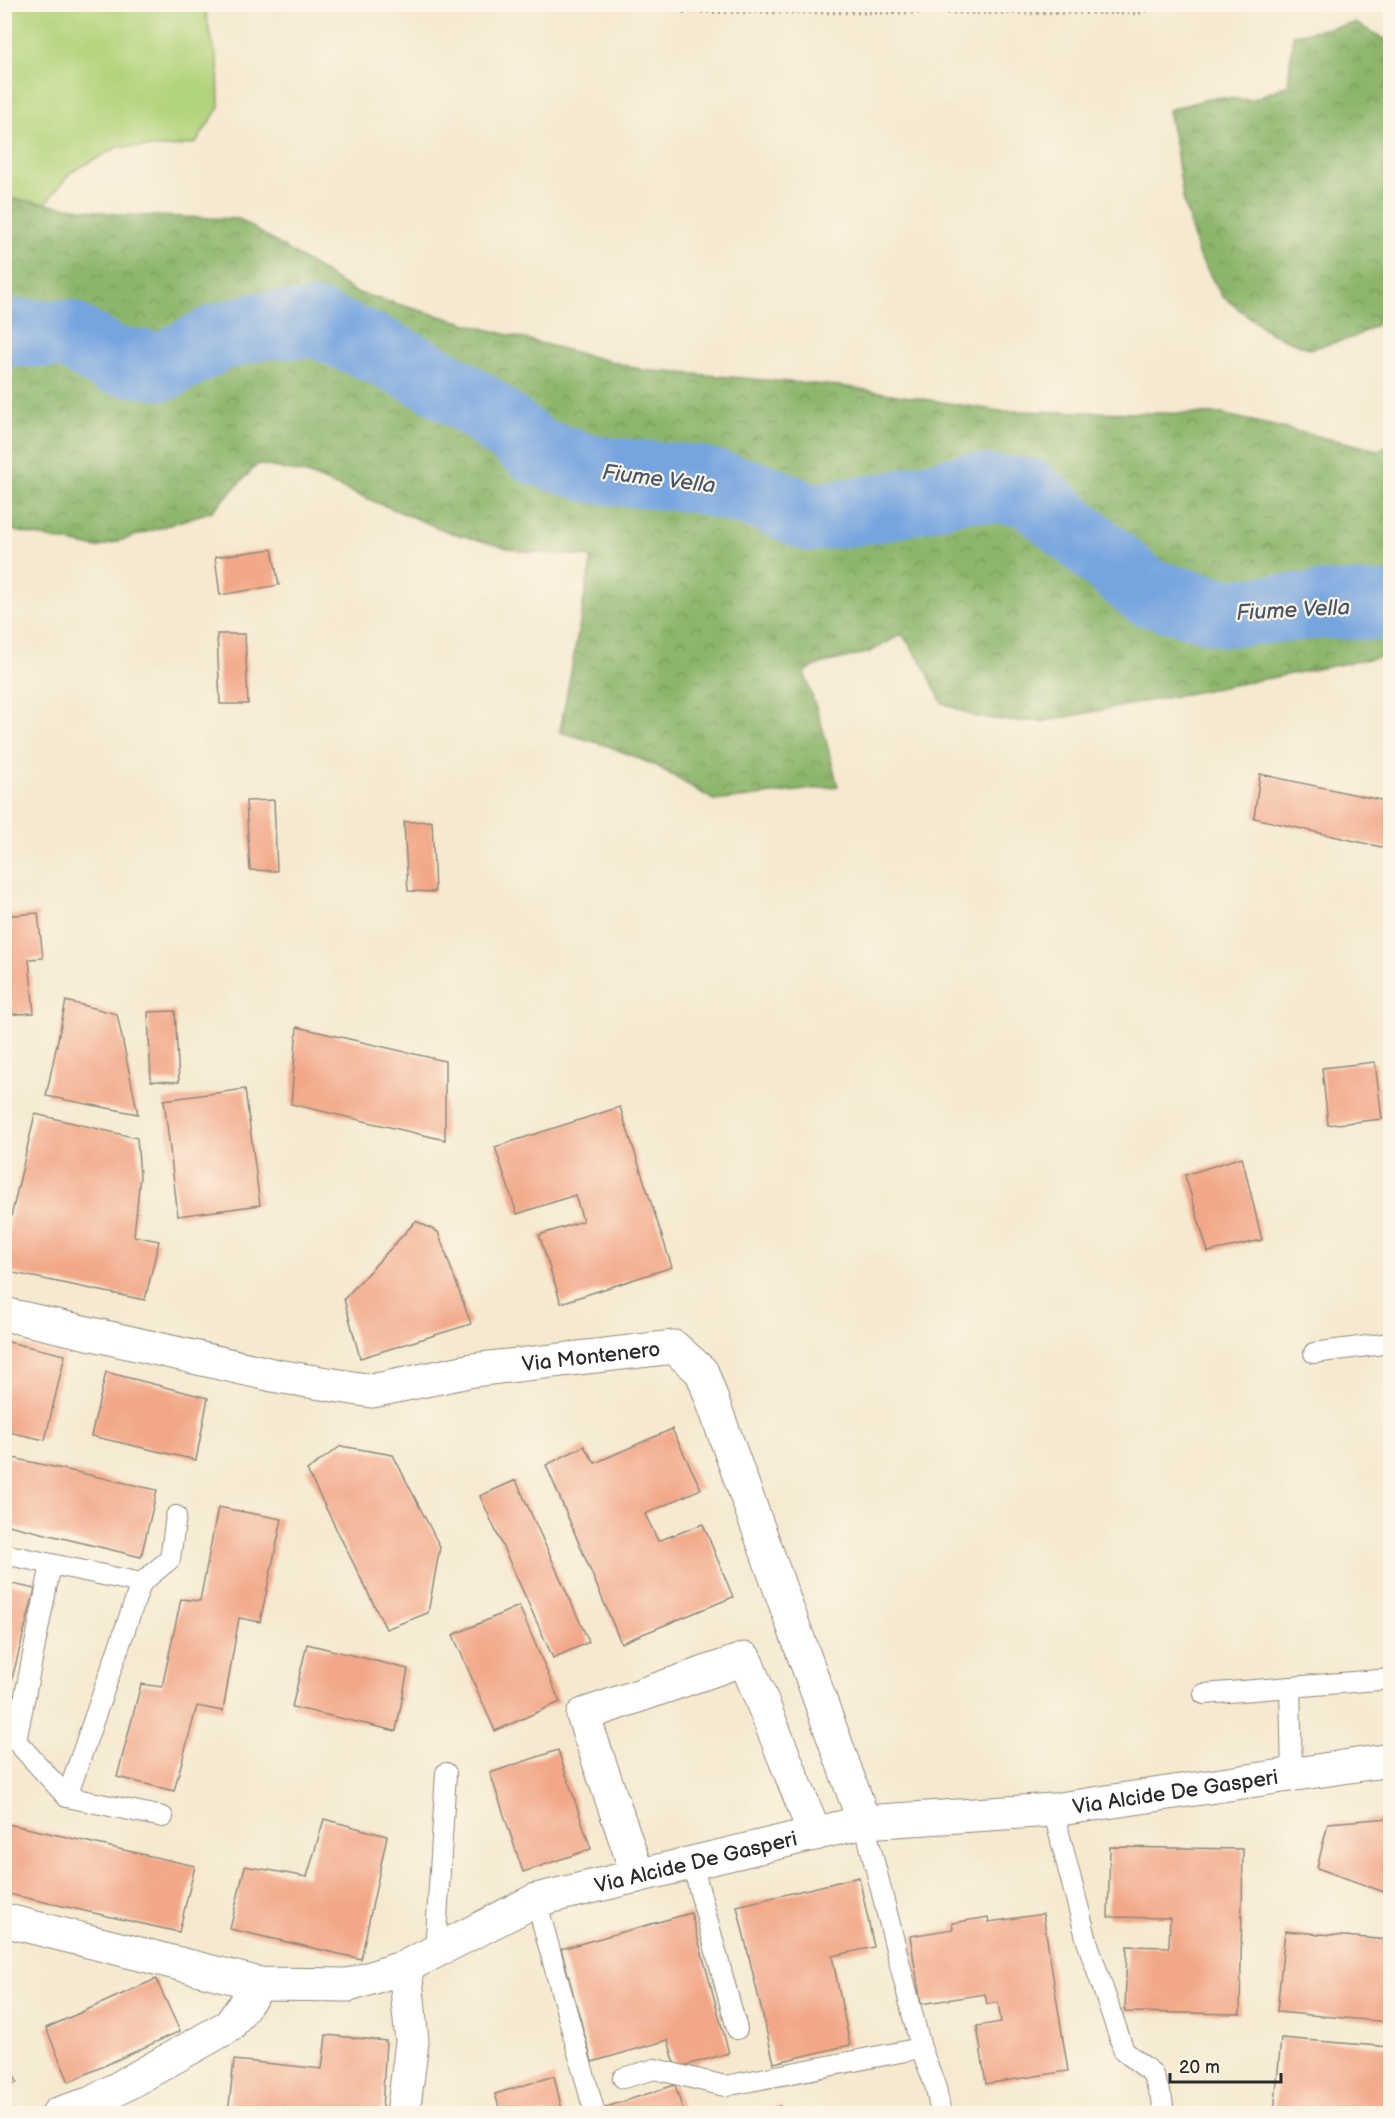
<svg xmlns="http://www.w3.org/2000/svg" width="1395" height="2118" font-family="'Balsamiq Sans',sans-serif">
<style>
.grass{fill:#b2d47c;stroke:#6e8054;stroke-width:1.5}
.forest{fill:url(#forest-crowns);stroke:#5c704c;stroke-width:1.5}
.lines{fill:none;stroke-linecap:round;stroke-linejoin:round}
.river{stroke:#75a4df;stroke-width:68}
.building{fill:#f2a888}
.lane-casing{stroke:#908a7d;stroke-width:22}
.street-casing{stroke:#908a7d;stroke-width:35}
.path{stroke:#908a7d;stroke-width:4;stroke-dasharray:1.5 4.5;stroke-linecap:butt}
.lane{stroke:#fff;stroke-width:20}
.street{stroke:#fff;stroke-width:33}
.labels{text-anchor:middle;stroke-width:4.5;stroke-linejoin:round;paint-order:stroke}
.street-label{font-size:21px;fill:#2b2b2b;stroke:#fcf5e5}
.water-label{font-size:22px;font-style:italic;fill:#45556a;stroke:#fcf5e5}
</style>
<defs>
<pattern id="forest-crowns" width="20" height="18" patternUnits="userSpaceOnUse" patternTransform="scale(1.5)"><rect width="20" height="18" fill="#8db66c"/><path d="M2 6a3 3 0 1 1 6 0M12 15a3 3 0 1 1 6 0" fill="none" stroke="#739459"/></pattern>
</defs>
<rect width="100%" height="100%" fill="#fcf5e5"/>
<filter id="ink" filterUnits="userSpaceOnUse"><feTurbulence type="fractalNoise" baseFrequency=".0167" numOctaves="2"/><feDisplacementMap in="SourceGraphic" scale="12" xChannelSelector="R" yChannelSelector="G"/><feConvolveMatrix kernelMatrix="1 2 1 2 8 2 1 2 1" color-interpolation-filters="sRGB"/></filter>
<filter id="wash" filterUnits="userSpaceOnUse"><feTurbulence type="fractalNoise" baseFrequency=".008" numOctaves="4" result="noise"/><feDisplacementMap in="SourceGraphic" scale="24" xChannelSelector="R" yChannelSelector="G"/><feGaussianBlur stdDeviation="1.35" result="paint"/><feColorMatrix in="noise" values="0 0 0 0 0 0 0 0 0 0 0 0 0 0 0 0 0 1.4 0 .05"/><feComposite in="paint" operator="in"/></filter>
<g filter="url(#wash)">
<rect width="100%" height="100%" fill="#f5e9cf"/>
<path class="grass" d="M 5,4 L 206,5 L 206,16 L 218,64 L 219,107 L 196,143 L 172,147 L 118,147 L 71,172 L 45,204 L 5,198 Z"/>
<g class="forest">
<path d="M 1355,23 L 1390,42 L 1390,303 L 1376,325 L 1352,338 L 1310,349 L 1270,333 L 1222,296 L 1198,254 L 1183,198 L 1176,148 L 1168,110 L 1214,97 L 1251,100 L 1288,85 L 1293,35 Z"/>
<path d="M 5,198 L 123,215 L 239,219 L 355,292 L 482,328 L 643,370 L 840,386 L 1000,411 L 1222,414 L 1378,450 L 1390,444 L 1390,655 L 1045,721 L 1010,721 L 977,717 L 942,703 L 923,664 L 902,634 L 870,652 L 820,664 L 804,672 L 822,726 L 838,786 L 715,801 L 657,766 L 608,746 L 560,732 L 592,557 L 519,551 L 449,532 L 307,474 L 258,464 L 212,511 L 97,548 L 5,529 Z"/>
</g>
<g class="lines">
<path class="river" d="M 4,333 L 67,334 L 112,360 L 163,367 L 217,338 L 259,326 L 317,324 L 380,351 L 437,380 L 480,407 L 538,452 L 595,470 L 696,479 L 763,497 L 810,518 L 885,507 L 969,487 L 1029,492 L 1146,592 L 1226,613 L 1325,605 L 1390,607"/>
</g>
<g id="blocks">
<g class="building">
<path d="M 272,549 L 279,585 L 220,595 L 215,557 Z"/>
<path d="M 217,634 L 245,634 L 248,704 L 220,704 Z"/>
<path d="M 1260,774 L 1390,802 L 1390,849 L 1254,818 Z"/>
<path d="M 274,800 L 277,871 L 250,870 L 246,801 Z"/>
<path d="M 432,821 L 435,892 L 408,891 L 404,822 Z"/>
<path d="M 38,913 L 43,958 L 29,959 L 34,1013 L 4,1015 L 4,916 Z"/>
<path d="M 66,1001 L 117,1014 L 138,1114 L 46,1096 Z"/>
<path d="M 175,1011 L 179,1082 L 151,1081 L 148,1012 Z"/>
<path d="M 297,1027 L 445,1061 L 445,1140 L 291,1104 Z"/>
<path d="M 1375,1062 L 1382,1119 L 1328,1125 L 1322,1068 Z"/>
<path d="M 245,1089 L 260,1205 L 178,1216 L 164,1100 Z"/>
<path d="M 620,1107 L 672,1267 L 561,1303 L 539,1235 L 583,1221 L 575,1195 L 517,1214 L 495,1147 Z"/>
<path d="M 35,1114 L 137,1138 L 140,1176 L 134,1236 L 159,1241 L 145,1300 L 4,1271 L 4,1247 Z"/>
<path d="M 1242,1157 L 1262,1240 L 1208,1252 L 1185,1175 Z"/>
<path d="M 416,1221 L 438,1232 L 471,1324 L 360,1358 L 344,1299 Z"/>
<path d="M 4,1341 L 65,1355 L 45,1440 L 4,1431 Z"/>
<path d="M 106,1372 L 208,1398 L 196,1460 L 91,1436 Z"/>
<path d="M 672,1429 L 701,1489 L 645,1514 L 658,1541 L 703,1524 L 733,1597 L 621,1643 L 546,1465 L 584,1446 L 595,1463 Z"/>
<path d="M 341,1446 L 393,1455 L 440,1547 L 428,1613 L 386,1629 L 307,1470 Z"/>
<path d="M 4,1456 L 157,1490 L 141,1557 L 4,1524 Z"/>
<path d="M 516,1480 L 589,1642 L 553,1658 L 480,1496 Z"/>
<path d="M 218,1507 L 282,1519 L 260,1622 L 239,1618 L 223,1711 L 197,1706 L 174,1791 L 117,1777 L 141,1684 L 162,1687 L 181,1599 L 200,1601 Z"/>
<path d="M 4,1582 L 35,1589 L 5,1706 L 4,1706 Z"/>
<path d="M 519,1606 L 560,1702 L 495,1731 L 453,1635 Z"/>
<path d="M 307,1644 L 408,1669 L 396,1731 L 292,1707 Z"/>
<path d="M 558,1750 L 591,1849 L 523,1872 L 490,1773 Z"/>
<path d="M 1390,1818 L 1390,1861 L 1384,1892 L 1317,1868 L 1328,1823 Z"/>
<path d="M 324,1819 L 387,1836 L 361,1959 L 230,1929 L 245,1866 L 307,1877 Z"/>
<path d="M 4,1823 L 195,1866 L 179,1932 L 4,1893 Z"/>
<path d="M 1110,1847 L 1243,1849 L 1240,2014 L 1125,2012 L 1127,1946 L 1169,1947 L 1170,1918 L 1108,1917 Z"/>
<path d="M 859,1877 L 874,1947 L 832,1956 L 850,2045 L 774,2063 L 737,1906 Z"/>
<path d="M 691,1913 L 729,2053 L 676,2068 L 668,2040 L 592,2062 L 561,1949 Z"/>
<path d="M 1043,1914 L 1068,2071 L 986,2084 L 977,2026 L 1001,2022 L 998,2002 L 987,2004 L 985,1994 L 921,2004 L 910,1936 L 953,1929 L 952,1923 L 988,1917 L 989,1922 Z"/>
<path d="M 1285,1931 L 1390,1940 L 1389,2022 L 1277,2012 Z"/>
<path d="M 156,1979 L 180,2031 L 69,2082 L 46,2028 Z"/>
<path d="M 326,2035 L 386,2041 L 382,2110 L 358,2110 L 358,2114 L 228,2114 L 234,2060 L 322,2069 Z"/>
<path d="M 1281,2038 L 1390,2047 L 1387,2114 L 1274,2114 Z"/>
<path d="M 4,2054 L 17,2082 L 4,2088 Z"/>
<path d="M 554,2076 L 563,2114 L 501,2114 L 495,2094 Z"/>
<path d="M 675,2085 L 684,2114 L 609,2114 L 606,2107 Z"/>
<path d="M 780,2106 L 782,2114 L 758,2114 L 758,2113 Z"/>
</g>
</g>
</g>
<g filter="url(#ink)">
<use href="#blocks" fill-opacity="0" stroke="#908a7d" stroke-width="1.5"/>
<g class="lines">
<defs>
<g id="lane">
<path d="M 1314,1353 L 1390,1343"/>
<path d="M 4,1554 L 141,1583"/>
<path d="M 1290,1687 L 1292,1775"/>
<path d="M 1204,1694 L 1390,1679"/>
<path d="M 4,1737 L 16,1741 L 67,1797 L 163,1817"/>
<path d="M 16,1741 L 51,1564"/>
<path d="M 67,1797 L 141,1583 L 170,1559 L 176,1516"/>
<path d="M 1053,1810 L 1087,1941 L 1124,2051 L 1152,2073 L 1162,2099 L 1164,2114"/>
<path d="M 864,1822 L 921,2048 L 936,2088 L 941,2114"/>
<path d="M 692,1863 L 737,2029"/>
<path d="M 536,1900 L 595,2114"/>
<path d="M 435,1952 L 446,1773"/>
<path d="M 623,2078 L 655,2069 L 725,2086 L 921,2048"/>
</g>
<g id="street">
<path id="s1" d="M 4,1314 L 277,1376 L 372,1391 L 473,1370 L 674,1347 L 702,1372 L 864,1822"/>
<path d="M 638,1876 L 583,1715 L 745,1659 L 815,1834"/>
<path id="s2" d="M 4,1920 L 260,1984 L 349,1985 L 405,1967 L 536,1900 L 864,1822 L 1053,1810 L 1390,1760"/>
<path d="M 58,2114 L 92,2103 L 229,2026 L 260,1984"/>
<path d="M 403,2114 L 412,2042 L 405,1967"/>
</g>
</defs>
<use href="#lane" class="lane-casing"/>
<use href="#street" class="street-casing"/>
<path class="path" d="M 667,4 L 684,12 L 1138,13 L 1174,4"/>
<use href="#lane" class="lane"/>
<use href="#street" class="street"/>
</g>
</g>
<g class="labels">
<g class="street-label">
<text dy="7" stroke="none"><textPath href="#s1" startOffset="598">Via Montenero</textPath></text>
<text dy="7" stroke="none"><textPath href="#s2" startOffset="1209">Via Alcide De Gasperi</textPath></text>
<text dy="7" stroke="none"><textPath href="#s2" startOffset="723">Via Alcide De Gasperi</textPath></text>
</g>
<g class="water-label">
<text transform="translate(659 478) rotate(7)" y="8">Fiume Vella</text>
<text transform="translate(1293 609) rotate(-3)" y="8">Fiume Vella</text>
</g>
</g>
<rect width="1395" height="2118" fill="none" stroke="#fcf5e5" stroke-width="24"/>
<path d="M1170 2073v9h111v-9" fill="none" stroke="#2b2b2b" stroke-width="3"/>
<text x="1179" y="2073" font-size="18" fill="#2b2b2b" stroke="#fcf5e5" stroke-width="4.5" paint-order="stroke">20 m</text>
</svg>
